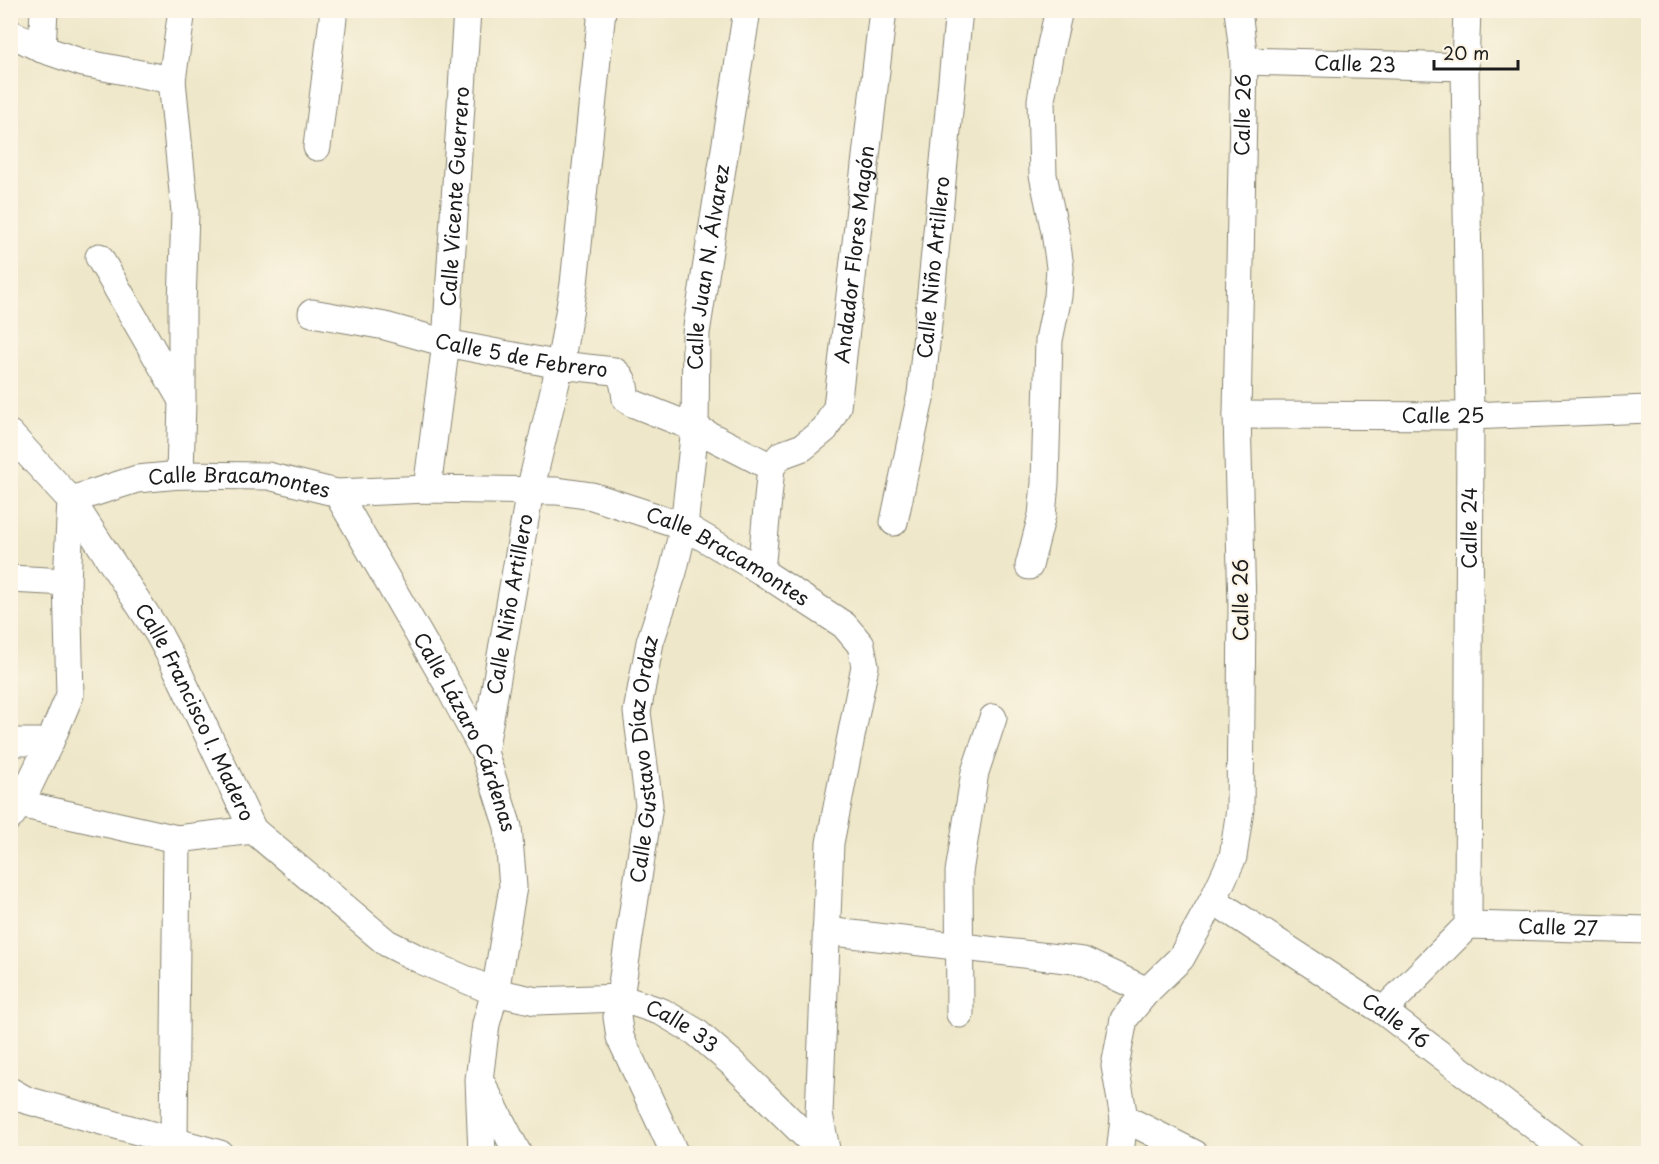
<svg xmlns="http://www.w3.org/2000/svg" width="1659" height="1164" font-family="'Playpen Sans',sans-serif">
<style>
.lines{fill:none;stroke-linecap:round;stroke-linejoin:round}
.street-casing{stroke:#858272;stroke-width:29}
.street{stroke:#fff;stroke-width:27}
.labels{text-anchor:middle;stroke-width:4.5;stroke-linejoin:round;paint-order:stroke}
.street-label{font-size:20px;fill:#1c1c1c;stroke:#fcf5e5}
</style>
<rect width="100%" height="100%" fill="#fcf5e5"/>
<filter id="ink" filterUnits="userSpaceOnUse"><feTurbulence type="fractalNoise" baseFrequency=".0167" numOctaves="2"/><feDisplacementMap in="SourceGraphic" scale="12" xChannelSelector="R" yChannelSelector="G"/><feConvolveMatrix kernelMatrix="1 2 1 2 8 2 1 2 1" color-interpolation-filters="sRGB"/></filter>
<filter id="wash" filterUnits="userSpaceOnUse"><feTurbulence type="fractalNoise" baseFrequency=".008" numOctaves="4" result="noise"/><feDisplacementMap in="SourceGraphic" scale="24" xChannelSelector="R" yChannelSelector="G"/><feGaussianBlur stdDeviation="1.35" result="paint"/><feColorMatrix in="noise" values="0 0 0 0 0 0 0 0 0 0 0 0 0 0 0 0 0 1.4 0 .05"/><feComposite in="paint" operator="in"/></filter>
<g filter="url(#wash)">
<rect width="100%" height="100%" fill="#eee7c9"/>
</g>
<g filter="url(#ink)">
<g class="lines">
<defs>
<g id="street">
<path d="M 10,33 L 42,49 L 83,63 L 172,80"/>
<path d="M 42,49 L 44,10"/>
<path id="s1" d="M 1244,61 L 1465,67"/>
<path d="M 317,147 L 334,10"/>
<path d="M 99,257 L 181,399"/>
<path id="s2" d="M 312,313 L 385,326 L 446,343 L 560,365 L 614,371 C 625,377 624,388 626,399 L 632,403 L 695,428 L 771,467"/>
<path id="s3" d="M 1237,415 L 1470,416 L 1648,409"/>
<path id="s4" d="M 10,434 L 71,500 L 158,633 L 174,663 L 253,830 L 387,943 L 423,961 L 495,992 L 536,1001 L 620,998 L 662,1012 L 696,1032 L 733,1064 L 824,1154"/>
<path id="s5" d="M 771,467 L 781,455 L 803,447 L 825,429 L 837,407 L 883,10"/>
<path d="M 180,475 L 182,401 L 182,304 L 185,212 L 172,80 L 182,10"/>
<path id="s6" d="M 427,489 L 446,343 L 467,10"/>
<path id="s7" d="M 337,493 L 448,685 L 484,752 L 508,827 L 513,887 L 495,992 L 486,1024 L 479,1080 L 482,1154"/>
<path id="s8" d="M 71,500 L 137,479 L 180,475 L 268,476 L 337,493 L 427,489 L 557,491 L 592,496 L 684,526 L 761,571 L 844,625 L 861,645 L 865,666 L 830,843 L 819,1114 L 827,1154"/>
<path id="s9" d="M 894,522 L 921,394 L 959,10"/>
<path d="M 1029,566 L 1042,515 L 1045,483 L 1049,340 L 1058,296 L 1060,267 L 1055,232 L 1043,175 L 1041,100 L 1051,45 L 1059,10"/>
<path d="M 761,571 L 771,467"/>
<path d="M 10,579 L 67,582"/>
<path d="M 10,742 L 50,742"/>
<path id="s10" d="M 484,752 L 530,491 L 560,365 L 574,284 L 602,10"/>
<path d="M 20,804 L 177,839 L 253,830"/>
<path d="M 10,817 L 20,804 L 50,742 L 70,695 L 67,582 L 71,500"/>
<path id="s11" d="M 1213,900 L 1383,1011 L 1571,1154"/>
<path id="s12" d="M 1468,925 L 1648,930"/>
<path d="M 826,931 L 1083,961 L 1147,991"/>
<path id="s13" d="M 1383,1011 L 1468,925 L 1470,416 L 1465,67 L 1467,10"/>
<path d="M 960,1014 L 959,872 L 975,772 L 993,718"/>
<path d="M 483,1086 L 518,1154"/>
<path d="M 10,1091 L 26,1100 L 220,1154"/>
<path d="M 1124,1118 L 1195,1154"/>
<path d="M 174,1141 L 177,839"/>
<path id="s14" d="M 675,1154 L 620,1037 L 617,1017 L 649,805 L 637,712 L 650,642 L 673,572 L 684,526 L 695,428 L 696,333 L 747,10"/>
<path id="s15" d="M 1120,1154 L 1124,1118 L 1115,1066 L 1124,1019 L 1147,991 L 1181,958 L 1213,900 L 1233,857 L 1240,809 L 1242,607 L 1237,415 L 1244,61 L 1238,10"/>
</g>
</defs>
<use href="#street" class="street-casing"/>
<use href="#street" class="street"/>
</g>
</g>
<g class="labels">
<g class="street-label">
<text dy="7" stroke="none"><textPath href="#s1" startOffset="111">Calle 23</textPath></text>
<text dy="7" stroke="none"><textPath href="#s15" startOffset="1077">Calle 26</textPath></text>
<text dy="7" stroke="none"><textPath href="#s6" startOffset="294">Calle Vicente Guerrero</textPath></text>
<text dy="7" stroke="none"><textPath href="#s5" startOffset="246">Andador Flores Magón</textPath></text>
<text dy="7" stroke="none"><textPath href="#s9" startOffset="258">Calle Niño Artillero</textPath></text>
<text dy="7" stroke="none"><textPath href="#s14" startOffset="910">Calle Juan N. Álvarez</textPath></text>
<text dy="7" stroke="none"><textPath href="#s2" startOffset="214">Calle 5 de Febrero</textPath></text>
<text dy="7" stroke="none"><textPath href="#s3" startOffset="206">Calle 25</textPath></text>
<text dy="7" stroke="none"><textPath href="#s8" startOffset="172">Calle Bracamontes</textPath></text>
<text dy="7" stroke="none"><textPath href="#s13" startOffset="518">Calle 24</textPath></text>
<text dy="7" stroke="none"><textPath href="#s8" startOffset="676">Calle Bracamontes</textPath></text>
<text transform="translate(1241 600) rotate(-90)" y="7">Calle 26</text>
<text dy="7" stroke="none"><textPath href="#s10" startOffset="150">Calle Niño Artillero</textPath></text>
<text dy="7" stroke="none"><textPath href="#s4" startOffset="336">Calle Francisco I. Madero</textPath></text>
<text dy="7" stroke="none"><textPath href="#s7" startOffset="272">Calle Lázaro Cárdenas</textPath></text>
<text dy="7" stroke="none"><textPath href="#s14" startOffset="410">Calle Gustavo Díaz Ordaz</textPath></text>
<text dy="7" stroke="none"><textPath href="#s12" startOffset="90">Calle 27</textPath></text>
<text dy="7" stroke="none"><textPath href="#s11" startOffset="219">Calle 16</textPath></text>
<text dy="7" stroke="none"><textPath href="#s4" startOffset="956">Calle 33</textPath></text>
</g>
</g>
<rect width="1659" height="1164" fill="none" stroke="#fcf5e5" stroke-width="36"/>
<path d="M1434 60v9h84v-9" fill="none" stroke="#1c1c1c" stroke-width="3"/>
<text x="1443" y="60" font-size="18" fill="#1c1c1c" stroke="#fcf5e5" stroke-width="4.5" paint-order="stroke">20 m</text>
</svg>
